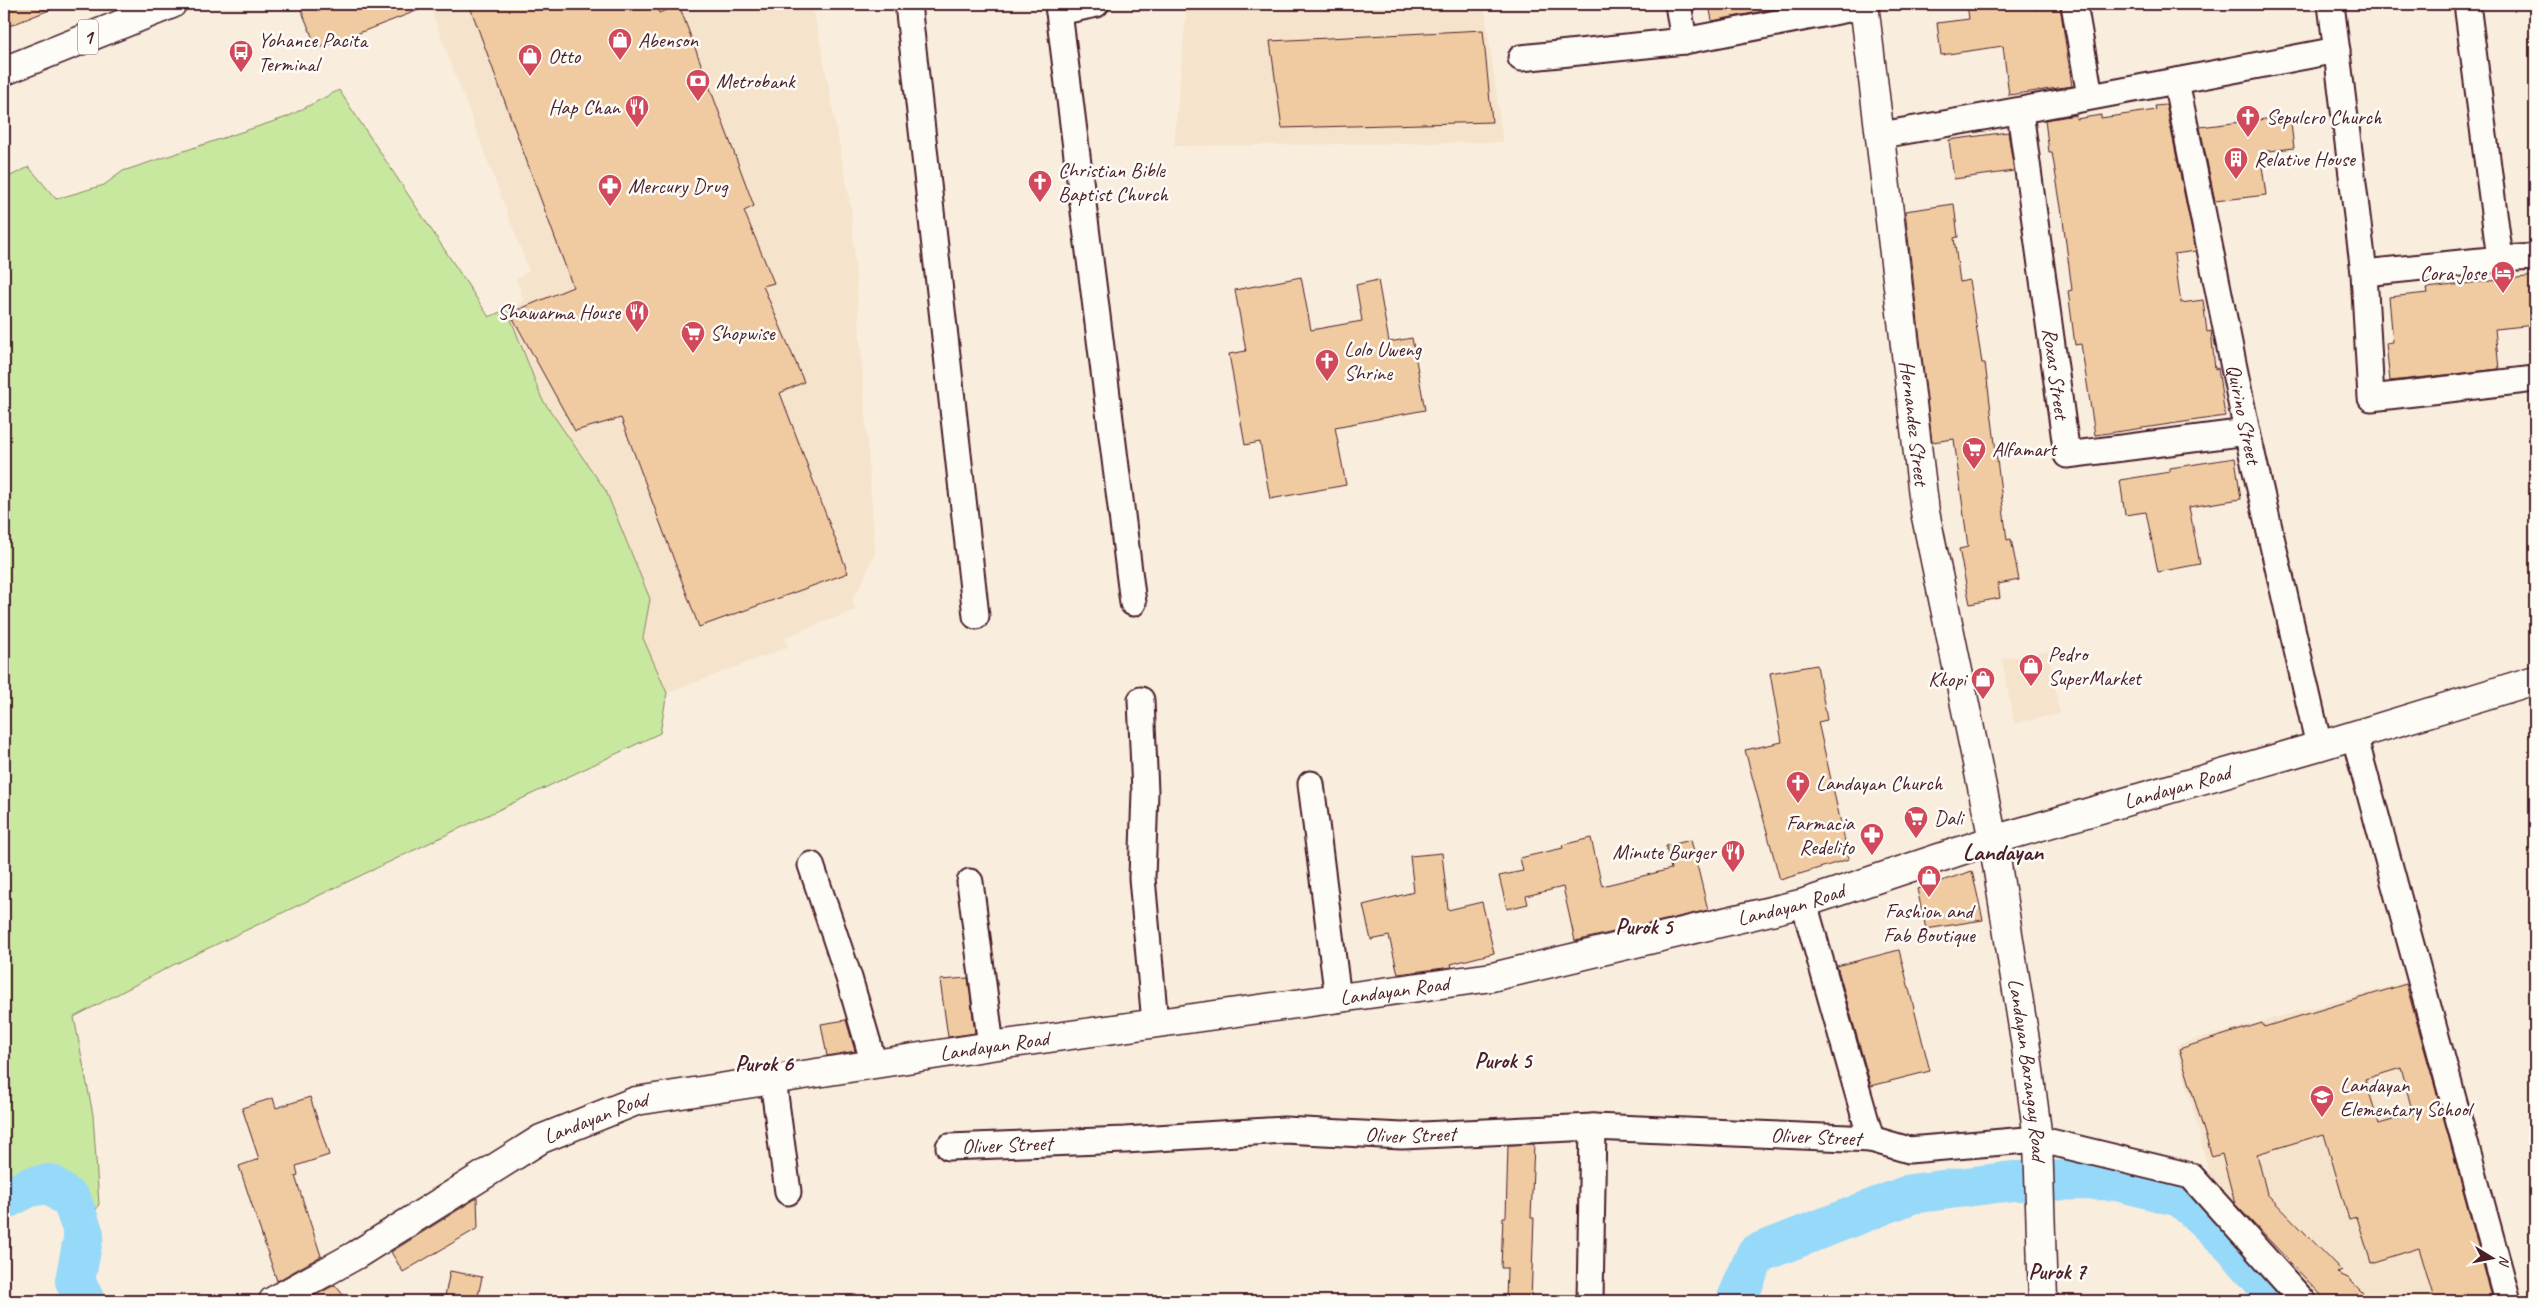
<svg xmlns="http://www.w3.org/2000/svg" width="2539" height="1305" font-family="Caveat,sans-serif">
<style>
.built{fill:#f6e3cb}
.green{fill:#c8e79f;stroke:#898365}
.lines{fill:none;stroke-linecap:round;stroke-linejoin:round}
.river{stroke:#97d9f9;stroke-width:40}
.building{fill:#f0cba1;stroke:#4a1f2b;fill-rule:evenodd}
.minor-casing{stroke:#4a1f2b;stroke-width:29}
.tertiary-casing{stroke:#4a1f2b;stroke-width:31}
.trunk-casing{stroke:#4a1f2b;stroke-width:31}
.minor{stroke:#fdfcf7;stroke-width:25}
.tertiary{stroke:#fdfcf7;stroke-width:28}
.trunk{stroke:#fdfcf7;stroke-width:28}
.labels{text-anchor:middle;stroke-width:5;stroke-linejoin:round;paint-order:stroke}
.shield{fill:#fdfcf7;stroke:#806168;stroke-width:1}
.shield-label{font-size:20px;font-weight:bold;fill:#4a1f2b}
.poi-label{font-size:21px;fill:#4a1f2b;stroke:#fdfcf7;text-anchor:start}
.street-label{font-size:21px;fill:#4a1f2b;stroke:#fdfcf7}
.neighbourhood-label{font-size:22px;font-weight:bold;fill:#4a1f2b;stroke:#fdfcf7}
.quarter-label{font-size:24px;font-weight:bold;fill:#4a1f2b;stroke:#fdfcf7}
</style>
<rect width="100%" height="100%" fill="#f9eddd"/>
<filter id="ink" filterUnits="userSpaceOnUse"><feTurbulence type="fractalNoise" baseFrequency=".02" numOctaves="2"/><feDisplacementMap in="SourceGraphic" scale="10" xChannelSelector="R" yChannelSelector="G"/><feConvolveMatrix kernelMatrix="1 2 1 2 8 2 1 2 1" color-interpolation-filters="sRGB"/></filter>
<g filter="url(#ink)">
<g class="built">
<path d="M 429,4 L 812,4 L 822,51 L 851,208 L 875,552 L 861,585 L 852,599 L 855,610 L 785,637 L 788,647 L 667,693 L 643,638 L 650,599 L 606,491 L 542,399 L 507,309 L 524,301 L 516,279 L 529,271 Z"/>
<path d="M 1187,4 L 1484,4 L 1503,142 L 1174,146 Z"/>
<path d="M 2048,651 L 2060,714 L 2014,723 L 2002,659 Z"/>
<path d="M 2407,982 L 2504,1301 L 2319,1301 L 2214,1191 L 2176,1045 Z"/>
</g>
<path class="green" d="M 339,90 L 489,317 L 507,309 L 542,399 L 606,491 L 650,599 L 643,638 L 667,693 L 660,733 L 175,964 L 74,1017 L 93,1115 L 99,1204 L 84,1234 L 72,1201 L 50,1184 L 29,1187 L 4,1200 L 4,179 L 29,167 L 56,199 L 104,185 L 123,171 L 287,117 Z"/>
<g class="lines">
<g class="river">
<path d="M 4,1200 L 29,1187 L 50,1184 L 72,1201 L 84,1234 L 75,1281 L 85,1301"/>
<path d="M 1736,1301 L 1756,1254 L 1911,1194 L 2013,1181 L 2113,1180 L 2181,1197 L 2233,1245 L 2280,1301"/>
</g>
</g>
<g class="building">
<path d="M 4,4 L 62,4 L 62,5 L 4,28 Z"/>
<path d="M 299,4 L 431,4 L 432,5 L 317,49 Z"/>
<path d="M 469,4 L 656,4 L 659,13 L 679,5 L 754,206 L 744,211 L 774,283 L 763,286 L 804,382 L 780,393 L 848,573 L 699,627 L 621,418 L 575,431 L 510,313 L 573,287 Z"/>
<path d="M 1709,4 L 1768,4 L 1768,10 L 1712,21 Z"/>
<path d="M 1967,4 L 2034,4 L 2035,9 L 2060,6 L 2072,86 L 2009,95 L 2003,46 L 1941,55 L 1937,23 L 1969,19 Z"/>
<path d="M 1483,30 L 1492,122 L 1282,128 L 1270,41 Z"/>
<path d="M 2166,105 L 2196,251 L 2174,254 L 2181,303 L 2203,300 L 2207,332 L 2211,331 L 2215,369 L 2218,368 L 2225,416 L 2095,435 L 2081,344 L 2075,345 L 2068,291 L 2072,290 L 2063,220 L 2052,152 L 2049,152 L 2045,120 L 2076,115 L 2076,119 L 2101,115 L 2101,118 L 2156,110 L 2155,106 Z"/>
<path d="M 2290,116 L 2294,148 L 2260,152 L 2266,195 L 2215,201 L 2200,127 Z"/>
<path d="M 2008,132 L 2014,171 L 1954,179 L 1949,140 Z"/>
<path d="M 1954,204 L 1958,237 L 1954,238 L 1960,282 L 1969,280 L 1982,363 L 1985,363 L 2007,540 L 2011,539 L 2019,580 L 1998,584 L 2000,598 L 1970,604 L 1959,549 L 1968,547 L 1954,439 L 1932,442 L 1905,211 Z"/>
<path d="M 2535,276 L 2535,325 L 2495,329 L 2499,369 L 2390,381 L 2386,343 L 2393,342 L 2389,297 L 2428,293 L 2427,288 Z"/>
<path d="M 1301,277 L 1311,330 L 1362,321 L 1356,285 L 1378,280 L 1389,342 L 1412,338 L 1425,410 L 1335,427 L 1346,485 L 1270,499 L 1260,442 L 1245,445 L 1229,354 L 1246,351 L 1235,290 Z"/>
<path d="M 2235,458 L 2241,499 L 2189,507 L 2200,564 L 2158,572 L 2146,512 L 2125,515 L 2120,480 L 2170,472 L 2170,468 Z"/>
<path d="M 1817,665 L 1827,720 L 1818,722 L 1849,859 L 1780,880 L 1745,750 L 1782,742 L 1770,673 Z"/>
<path d="M 1591,838 L 1602,886 L 1671,869 L 1666,846 L 1691,840 L 1708,910 L 1575,941 L 1563,887 L 1526,896 L 1528,904 L 1507,909 L 1499,876 L 1523,871 L 1520,858 L 1563,848 L 1562,845 Z"/>
<path d="M 1442,853 L 1448,910 L 1482,902 L 1494,953 L 1451,964 L 1452,967 L 1398,974 L 1389,936 L 1371,940 L 1363,905 L 1414,892 L 1410,856 Z"/>
<path d="M 1972,871 L 1983,920 L 1926,929 L 1917,889 Z"/>
<path d="M 1899,950 L 1930,1071 L 1871,1086 L 1837,966 Z"/>
<path d="M 968,978 L 975,1033 L 948,1037 L 940,980 Z"/>
<path d="M 2406,984 L 2440,1105 L 2493,1301 L 2435,1301 L 2419,1248 L 2371,1263 L 2357,1217 L 2349,1219 L 2324,1134 L 2257,1154 L 2267,1194 L 2342,1271 L 2337,1273 L 2348,1278 L 2371,1301 L 2331,1301 L 2325,1299 L 2235,1204 L 2222,1154 L 2212,1157 L 2179,1049 L 2262,1023 L 2264,1027 ZM 2401,1068 L 2413,1114 L 2379,1124 L 2365,1079 Z"/>
<path d="M 846,1020 L 855,1051 L 827,1056 L 821,1024 Z"/>
<path d="M 310,1097 L 329,1155 L 296,1166 L 298,1175 L 295,1176 L 321,1256 L 277,1281 L 239,1166 L 259,1159 L 242,1108 L 273,1098 L 276,1108 Z"/>
<path d="M 1534,1144 L 1531,1218 L 1534,1218 L 1531,1301 L 1506,1301 L 1507,1268 L 1501,1268 L 1503,1217 L 1506,1217 L 1508,1145 Z"/>
<path d="M 477,1198 L 478,1228 L 403,1272 L 391,1252 Z"/>
<path d="M 450,1271 L 482,1277 L 477,1301 L 444,1301 Z"/>
<path d="M 335,1285 L 348,1301 L 306,1301 L 310,1298 Z"/>
</g>
<g class="lines">
<defs>
<g id="minor">
<path d="M 908,4 L 976,616"/>
<path d="M 1058,4 L 1133,603"/>
<path d="M 1678,4 L 1684,41"/>
<path d="M 2074,4 L 2090,96"/>
<path d="M 2331,4 L 2364,273 L 2371,398 L 2535,379"/>
<path d="M 1059,12 L 1096,4"/>
<path d="M 1521,58 L 1684,41 L 1864,6"/>
<path id="s1" d="M 2176,81 L 2247,432 L 2319,746"/>
<path id="s2" d="M 2020,112 L 2067,455 L 2247,432"/>
<path d="M 1881,135 C 2034,109 2185,79 2337,50"/>
<path d="M 2500,259 L 2535,257"/>
<path d="M 2364,273 L 2500,259 L 2467,4"/>
<path d="M 1141,700 L 1145,792 L 1142,878 L 1155,1023"/>
<path d="M 2354,735 L 2508,1301"/>
<path d="M 1311,784 L 1338,999"/>
<path d="M 811,865 L 849,978 L 874,1064"/>
<path d="M 970,882 L 991,1046"/>
<path d="M 1804,903 L 1871,1139"/>
<path d="M 773,1080 L 788,1192"/>
<path id="s3" d="M 949,1147 L 1125,1140 L 1284,1130 L 1402,1136 L 1593,1127 L 1871,1139 L 1909,1150 L 2038,1139 L 2191,1176 L 2303,1301"/>
<path d="M 1590,1301 L 1593,1127"/>
</g>
<g id="tertiary">
<path id="s4" d="M 1864,4 L 1925,512 L 1993,840 L 2025,1040 L 2038,1139 L 2043,1301"/>
<path id="s5" d="M 273,1301 L 356,1255 L 541,1139 L 636,1101 L 991,1046 L 1492,977 L 1804,903 L 1993,840 L 2319,746 L 2535,680"/>
</g>
<path id="trunk" d="M 4,71 L 172,4"/>
</defs>
<use href="#minor" class="minor-casing"/>
<use href="#tertiary" class="tertiary-casing"/>
<use href="#trunk" class="trunk-casing"/>
<use href="#minor" class="minor"/>
<use href="#tertiary" class="tertiary"/>
<use href="#trunk" class="trunk"/>
</g>
</g>
<defs>
<symbol id="shop-pin" viewBox="-11 -11 22 30"><path d="M0 17L-7.5 6A9.5 9.5 0 1 1 7.5 6Z" fill="#d1495b" stroke="#fdfcf7"/><path d="M-5-2.5h2.3a2.7 3.5 0 0 1 5.4 0H5L5.5 6h-11ZM-1.5-2.5h3a1.5 2.3 0 0 0-3 0Z" fill="#fff"/></symbol>
<symbol id="bus-pin" viewBox="-11 -11 22 30"><path d="M0 17L-7.5 6A9.5 9.5 0 1 1 7.5 6Z" fill="#d1495b" stroke="#fdfcf7"/><path d="M-5-6H5V4H4V6H2V4H-2V6H-4V4H-5ZM-3.5-4V0h7V-4ZM-3.5 1.2v1.5H-2V1.2ZM2 1.2v1.5H3.5V1.2Z" fill="#fff"/></symbol>
<symbol id="bank-pin" viewBox="-11 -11 22 30"><path d="M0 17L-7.5 6A9.5 9.5 0 1 1 7.5 6Z" fill="#d1495b" stroke="#fdfcf7"/><path d="M-6-4H6V4H-6ZM0-2.3a2.3 2.3 0 1 0 0 4.6a2.3 2.3 0 1 0 0-4.6Z" fill="#fff"/></symbol>
<symbol id="restaurant-pin" viewBox="-11 -11 22 30"><path d="M0 17L-7.5 6A9.5 9.5 0 1 1 7.5 6Z" fill="#d1495b" stroke="#fdfcf7"/><path d="M-5-6h1v4h1v-4h1v4h1v-4h1v5L-1.5 .5V6h-2V.5L-5-1ZM5-6V6H3V1.5H1.5Q1.5-4 5-6Z" fill="#fff"/></symbol>
<symbol id="church-pin" viewBox="-11 -11 22 30"><path d="M0 17L-7.5 6A9.5 9.5 0 1 1 7.5 6Z" fill="#d1495b" stroke="#fdfcf7"/><path d="M-1.2-6h2.4v3.5h3.3v2.4h-3.3V6h-2.4V-.1h-3.3v-2.4h3.3Z" fill="#fff"/></symbol>
<symbol id="building-pin" viewBox="-11 -11 22 30"><path d="M0 17L-7.5 6A9.5 9.5 0 1 1 7.5 6Z" fill="#d1495b" stroke="#fdfcf7"/><path d="M-4-6H4V6H1V3H-1V6H-4ZM-2.5-4.3h1.7v1.8h-1.7ZM.8-4.3h1.7v1.8H.8ZM-2.5-1h1.7V.8h-1.7ZM.8-1h1.7V.8H.8Z" fill="#fff"/></symbol>
<symbol id="pharmacy-pin" viewBox="-11 -11 22 30"><path d="M0 17L-7.5 6A9.5 9.5 0 1 1 7.5 6Z" fill="#d1495b" stroke="#fdfcf7"/><path d="M-2-6h4v4h4v4h-4v4h-4v-4h-4v-4h4Z" fill="#fff"/></symbol>
<symbol id="hotel-pin" viewBox="-11 -11 22 30"><path d="M0 17L-7.5 6A9.5 9.5 0 1 1 7.5 6Z" fill="#d1495b" stroke="#fdfcf7"/><path d="M-6-4.5h1.5V1H6V5H4.5V3h-9V5H-6ZM-4 0a1.8 1.8 0 1 1 3.6 0ZM.5 0V-2.5h3Q6-2.5 6 0Z" fill="#fff"/></symbol>
<symbol id="supermarket-pin" viewBox="-11 -11 22 30"><path d="M0 17L-7.5 6A9.5 9.5 0 1 1 7.5 6Z" fill="#d1495b" stroke="#fdfcf7"/><path d="M-6-5.5h2.5l.6 2H6L4.5 2H-2.5L-4.4-4H-6ZM-1.5 3.2a1.3 1.3 0 1 0 .1 0ZM3 3.2a1.3 1.3 0 1 0 .1 0Z" fill="#fff"/></symbol>
<symbol id="school-pin" viewBox="-11 -11 22 30"><path d="M0 17L-7.5 6A9.5 9.5 0 1 1 7.5 6Z" fill="#d1495b" stroke="#fdfcf7"/><path d="M0-5L7-2L0 1L-7-2ZM-4 1L0 2.5L4 1V4Q0 6-4 4Z" fill="#fff"/></symbol>
</defs>
<g fill-rule="evenodd">
<use href="#shop-pin" x="606" y="26" width="28" height="38"/>
<use href="#bus-pin" x="227" y="38" width="28" height="38"/>
<use href="#shop-pin" x="516" y="42" width="28" height="38"/>
<use href="#bank-pin" x="684" y="67" width="28" height="38"/>
<use href="#restaurant-pin" x="623" y="93" width="28" height="38"/>
<use href="#church-pin" x="2234" y="103" width="28" height="38"/>
<use href="#building-pin" x="2222" y="145" width="28" height="38"/>
<use href="#church-pin" x="1026" y="168" width="28" height="38"/>
<use href="#pharmacy-pin" x="596" y="172" width="28" height="38"/>
<use href="#hotel-pin" x="2489" y="259" width="28" height="38"/>
<use href="#restaurant-pin" x="623" y="298" width="28" height="38"/>
<use href="#supermarket-pin" x="679" y="319" width="28" height="38"/>
<use href="#church-pin" x="1313" y="347" width="28" height="38"/>
<use href="#supermarket-pin" x="1960" y="435" width="28" height="38"/>
<use href="#shop-pin" x="2017" y="652" width="28" height="38"/>
<use href="#shop-pin" x="1969" y="665" width="28" height="38"/>
<use href="#church-pin" x="1784" y="769" width="28" height="38"/>
<use href="#supermarket-pin" x="1902" y="804" width="28" height="38"/>
<use href="#pharmacy-pin" x="1858" y="821" width="28" height="38"/>
<use href="#restaurant-pin" x="1719" y="838" width="28" height="38"/>
<use href="#shop-pin" x="1915" y="863" width="28" height="38"/>
<use href="#school-pin" x="2308" y="1083" width="28" height="38"/>
</g>
<g class="labels">
<rect class="shield" x="78" y="19.5" width="20" height="35" rx="4"/>
<g class="shield-label">
<text x="88" y="44">1</text>
</g>
<g class="poi-label">
<text x="258" y="47">Yohance Pacita<tspan x="258" dy="24">Terminal</tspan></text>
<text x="638" y="47">Abenson</text>
<text x="548" y="63">Otto</text>
<text x="716" y="88">Metrobank</text>
<text x="620" y="114" text-anchor="end">Hap Chan</text>
<text x="2266" y="124">Sepulcro Church</text>
<text x="2254" y="166">Relative House</text>
<text x="1058" y="177">Christian Bible<tspan x="1058" dy="24">Baptist Church</tspan></text>
<text x="628" y="193">Mercury Drug</text>
<text x="2486" y="280" text-anchor="end">Cora Jose</text>
<text x="620" y="319" text-anchor="end">Shawarma House</text>
<text x="710" y="340">Shopwise</text>
<text x="1344" y="356">Lolo Uweng<tspan x="1344" dy="24">Shrine</tspan></text>
<text x="1992" y="456">Alfamart</text>
<text x="2048" y="661">Pedro<tspan x="2048" dy="24">SuperMarket</tspan></text>
<text x="1966" y="686" text-anchor="end">Kkopi</text>
<text x="1816" y="790">Landayan Church</text>
<text x="1934" y="825">Dali</text>
<text x="1854" y="830" text-anchor="end">Farmacia<tspan x="1854" dy="24">Redelito</tspan></text>
<text x="1716" y="859" text-anchor="end">Minute Burger</text>
<text x="1929" y="918" text-anchor="middle">Fashion and<tspan x="1929" dy="24">Fab Boutique</tspan></text>
<text x="2340" y="1092">Landayan<tspan x="2340" dy="24">Elementary School</tspan></text>
</g>
<g class="street-label">
<text dy="7" stroke="none"><textPath href="#s2" startOffset="264">Roxas Street</textPath></text>
<text dy="7" stroke="none"><textPath href="#s1" startOffset="340">Quirino Street</textPath></text>
<text dy="7" stroke="none"><textPath href="#s4" startOffset="422">Hernandez Street</textPath></text>
<text dy="7" stroke="none"><textPath href="#s5" startOffset="1992">Landayan Road</textPath></text>
<text dy="7" stroke="none"><textPath href="#s5" startOffset="1588">Landayan Road</textPath></text>
<text dy="7" stroke="none"><textPath href="#s5" startOffset="1182">Landayan Road</textPath></text>
<text dy="7" stroke="none"><textPath href="#s5" startOffset="778">Landayan Road</textPath></text>
<text dy="7" stroke="none"><textPath href="#s4" startOffset="1079">Landayan Barangay Road</textPath></text>
<text dy="7" stroke="none"><textPath href="#s5" startOffset="372">Landayan Road</textPath></text>
<text dy="7" stroke="none"><textPath href="#s3" startOffset="462">Oliver Street</textPath></text>
<text dy="7" stroke="none"><textPath href="#s3" startOffset="868">Oliver Street</textPath></text>
<text dy="7" stroke="none"><textPath href="#s3" startOffset="58">Oliver Street</textPath></text>
</g>
<g class="neighbourhood-label">
<text x="1644" y="934">Purok 5</text>
<text x="1503" y="1068">Purok 5</text>
<text x="764" y="1071">Purok 6</text>
<text x="2057" y="1279">Purok 7</text>
</g>
<g class="quarter-label">
<text x="2003" y="860">Landayan</text>
</g>
</g>
<rect width="2539" height="1305" fill="none" stroke="#fdfcf7" stroke-width="20"/>
<rect x="10" y="10" width="2519" height="1285" fill="none" stroke="#4a1f2b" stroke-width="2" filter="url(#ink)"/>
<g transform="translate(2492 1258) rotate(100)" stroke="#fdfcf7" stroke-width="4" paint-order="stroke">
<path d="M0-4L9 19L0 12L-9 19Z" fill="#4a1f2b"/>
<text y="-8" font-size="14" font-weight="bold" text-anchor="middle" fill="#4a1f2b">N</text>
</g>
</svg>
